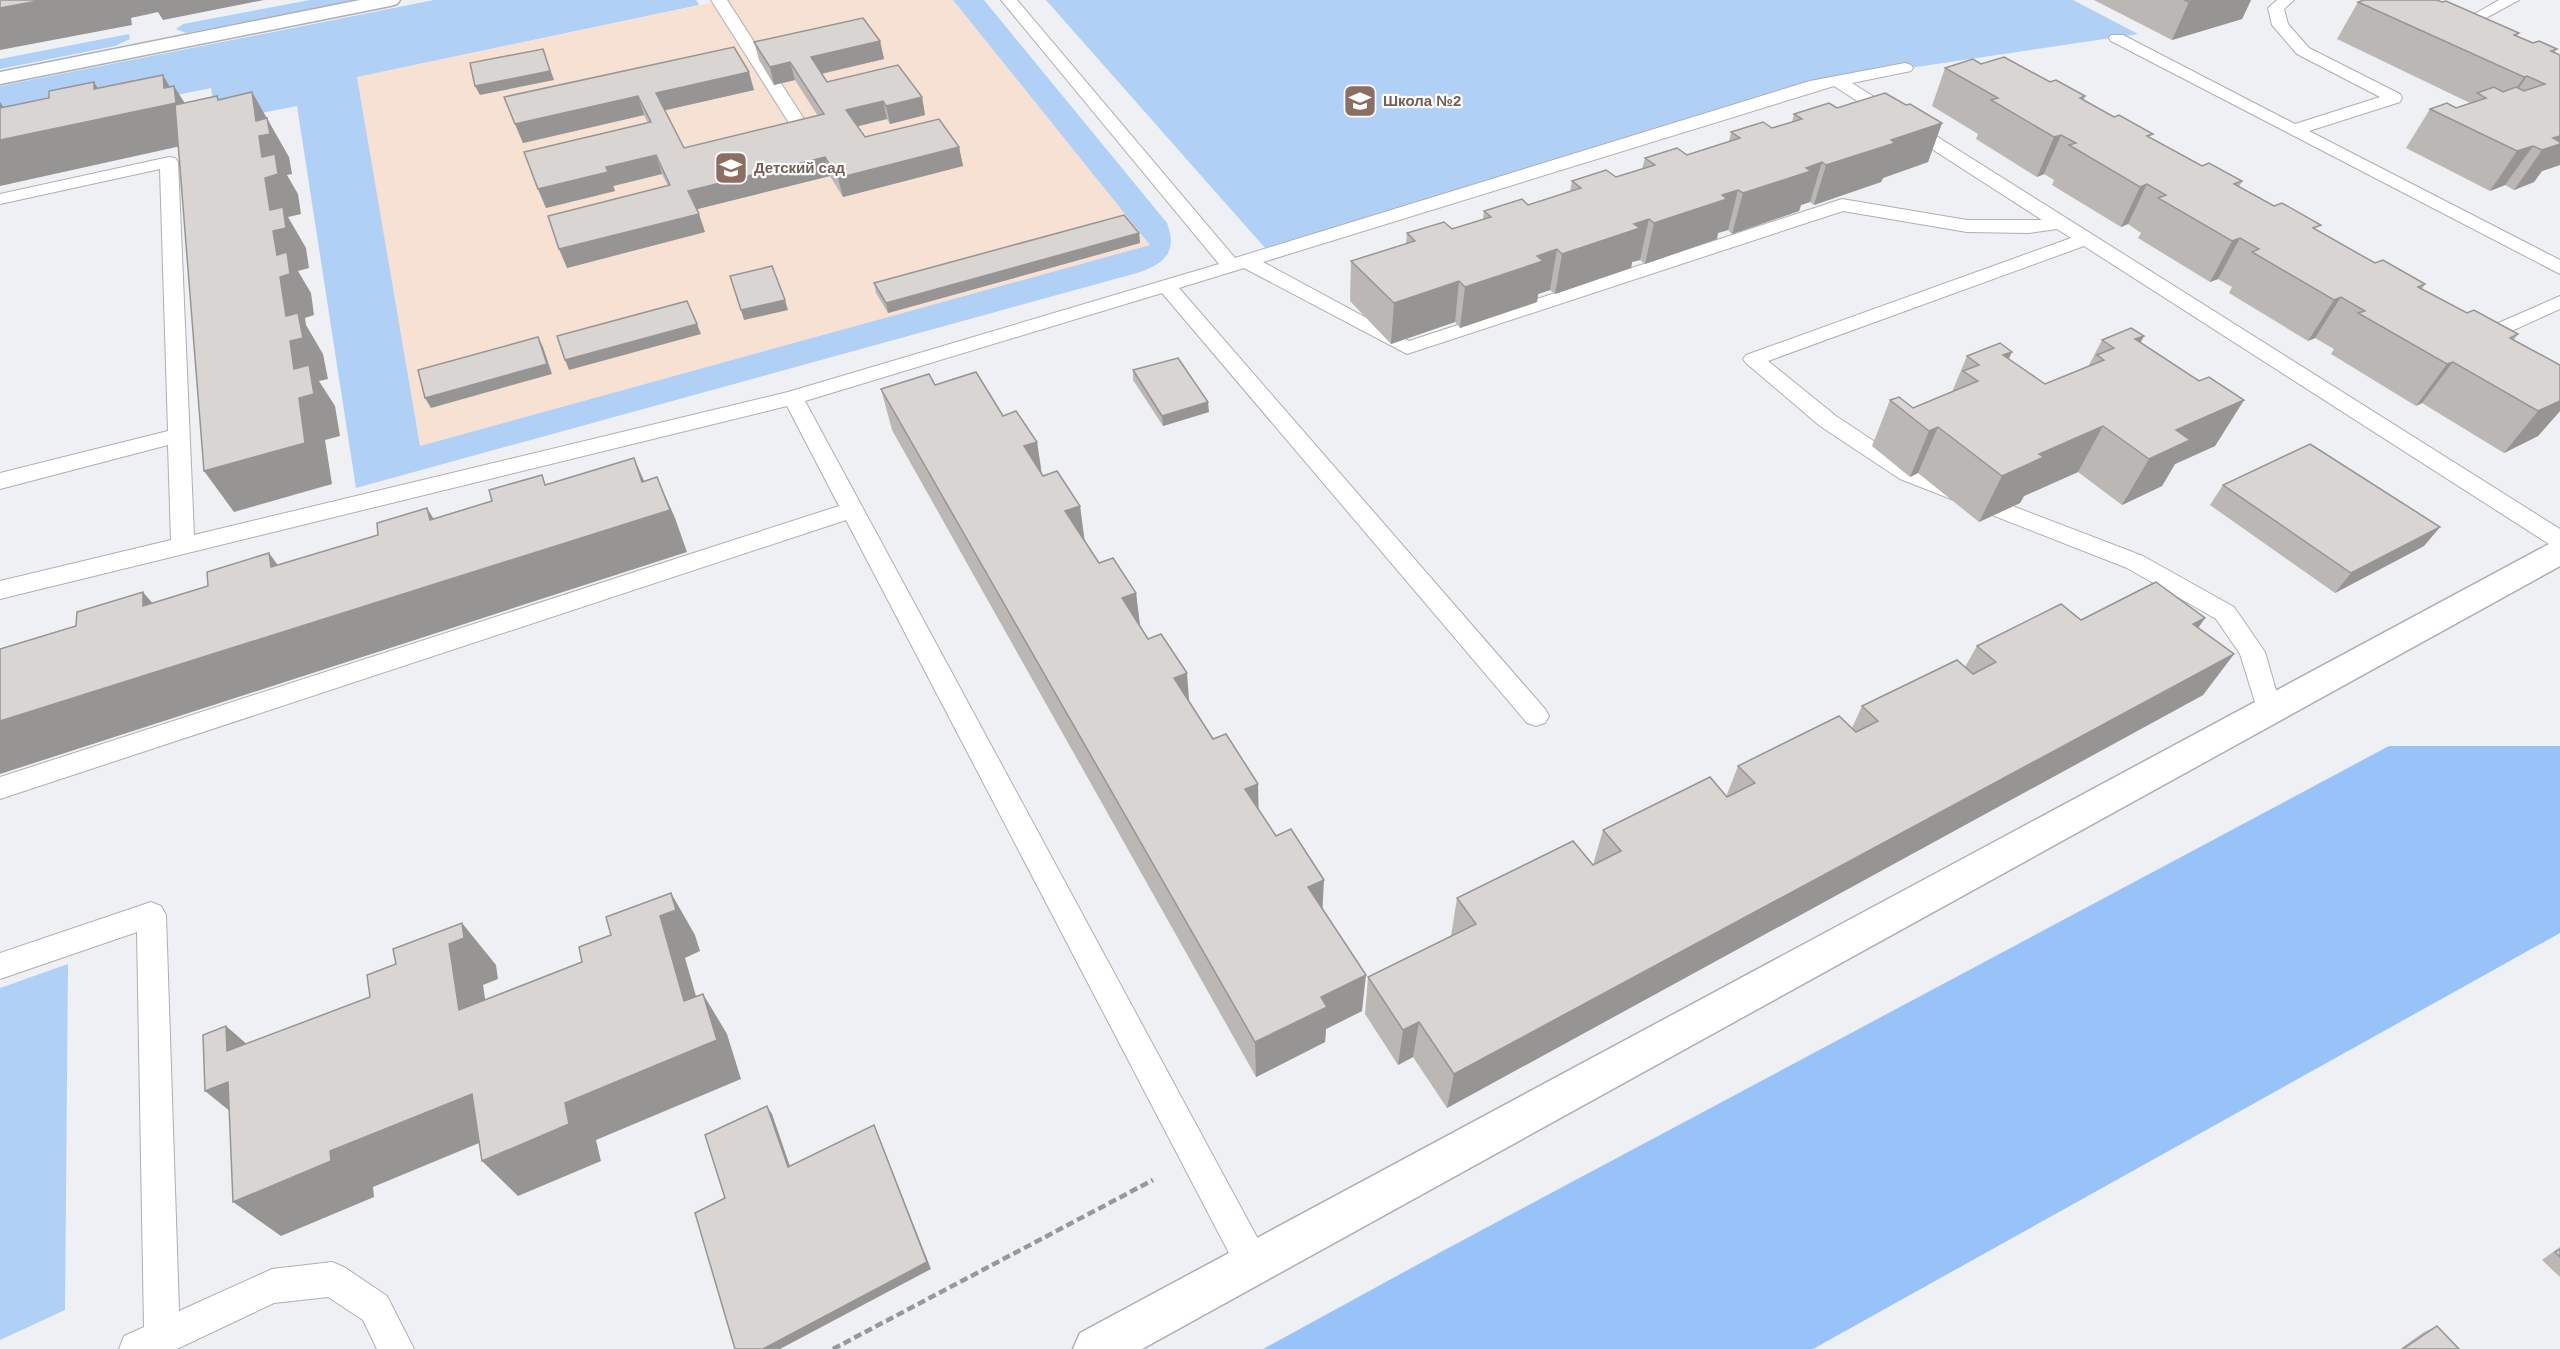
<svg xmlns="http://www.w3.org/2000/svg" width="2560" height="1349" font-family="Helvetica,sans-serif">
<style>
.education{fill:#f6e1d3}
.green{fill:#b0d0f6}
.forest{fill:#97c3f9}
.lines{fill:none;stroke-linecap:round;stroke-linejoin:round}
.lane-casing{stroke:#adafb2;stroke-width:2}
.street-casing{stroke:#adafb2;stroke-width:3}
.path{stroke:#97989a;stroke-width:4.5;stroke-dasharray:8 4;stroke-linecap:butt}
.lane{fill:#fff;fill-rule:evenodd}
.street{fill:#fff;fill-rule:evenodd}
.wall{fill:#bab7b5}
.shaded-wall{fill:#979594}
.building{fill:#d8d5d3;stroke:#979594;stroke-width:1.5}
.labels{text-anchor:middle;stroke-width:4.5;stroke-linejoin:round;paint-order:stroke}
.far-education-label{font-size:15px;font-weight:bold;fill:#785e54;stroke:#fcfdff;text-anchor:start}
</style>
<rect width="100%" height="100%" fill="#eef0f3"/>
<path class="education" d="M 725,0 L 953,0 L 1151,245 L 420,446 L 357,77 Z"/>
<g class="green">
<path d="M 310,0 L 357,0 L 186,33 L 176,29 L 183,24 Z"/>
<path d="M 434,0 L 696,0 L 699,5 L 357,77 L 420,446 L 1150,245 L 953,0 L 984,0 L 1167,223 C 1178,253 1164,264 1137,273 L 356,488 L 297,106 L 217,122 L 211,88 L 0,131 L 0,86 Z"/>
<path d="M 1046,0 L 2073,0 L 2138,34 L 1842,78 L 1788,91 L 1265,248 Z"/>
<path d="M 129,34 L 130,39 L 115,46 L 0,69 L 0,59 Z"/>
<path d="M 68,964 L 65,1310 L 0,1340 L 0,988 Z"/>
</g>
<path class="forest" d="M 2389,746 L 2560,746 L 2560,933 L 1813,1349 L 1263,1349 L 1437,1254 Z"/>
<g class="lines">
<defs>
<g id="lane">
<path d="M 711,0 L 727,0 L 806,122 L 803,126 L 791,126 Z"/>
<path d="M 1001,0 L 1017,0 L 1235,258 L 1810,81 L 1905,63 L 1911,65 L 1913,68 L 1911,71 L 1852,83 L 2560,529 L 2560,548 L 2552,546 L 2084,246 L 1768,361 L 1836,416 L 1916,469 L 2143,556 L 2234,607 L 2265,652 L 2282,711 L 2278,718 L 2269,721 L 2260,718 L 2240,654 L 2216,619 L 2127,568 L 1900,479 L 1820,426 L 1746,363 L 1743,359 L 1746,355 L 2071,238 L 2057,229 L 2029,233 L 1967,232 L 1843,211 L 1407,354 L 1244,268 L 1179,288 L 1545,709 L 1549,716 L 1545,723 L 1536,726 L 1527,723 L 1162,293 L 805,401 L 1265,1252 L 1270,1264 L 1265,1276 L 1253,1281 L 1241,1276 L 846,520 L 0,799 L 0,777 L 839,506 L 787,406 L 0,599 L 0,581 L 171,540 L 168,445 L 0,489 L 0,473 L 168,431 L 160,169 L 0,204 L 0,194 L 169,157 L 175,158 L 178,162 L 194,535 L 788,392 L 1219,264 ZM 1834,86 L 2042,220 L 1967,220 L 1842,199 L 1409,341 L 1263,262 Z"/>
<path d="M 2277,0 L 2294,0 L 2284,9 L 2288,24 L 2309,48 L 2400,94 L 2402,98 L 2400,102 L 2309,131 L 2560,260 L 2560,274 L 2111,41 L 2109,38 L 2111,35 L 2123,35 L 2295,124 L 2380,97 L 2297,54 L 2272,25 L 2268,8 Z"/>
<path d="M 2499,0 L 2519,0 L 2484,19 L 2479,21 L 2471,16 Z"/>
<path d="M 2560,296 L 2560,309 L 2494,339 L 2480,339 L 2477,335 L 2480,331 Z"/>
<path d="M 151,902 L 161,906 L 166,915 L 179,1311 L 272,1269 L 332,1262 L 344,1267 L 387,1296 L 414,1349 L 377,1349 L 363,1320 L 328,1297 L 274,1303 L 177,1349 L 119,1349 L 124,1336 L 144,1327 L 137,932 L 0,979 L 0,953 Z"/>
</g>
<g id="street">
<path d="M 360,0 L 400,0 L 397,4 L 390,6 L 0,84 L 0,72 Z"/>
<path d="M 2560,541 L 2560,566 L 1142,1349 L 1073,1349 L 1080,1333 L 2549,544 Z"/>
</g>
</defs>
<use href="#lane" class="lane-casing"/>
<use href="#street" class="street-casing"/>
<path class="path" d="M 833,1349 L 1153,1180"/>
<use href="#lane" class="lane"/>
<use href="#street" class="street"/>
</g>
<g class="wall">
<path d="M 2094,0 L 2251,0 L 2242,19 L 2172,40 Z"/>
<path d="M 2358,2 L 2519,33 L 2517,36 L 2533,43 L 2557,49 L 2554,53 L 2560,55 L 2560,165 L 2542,171 L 2534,182 L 2514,190 L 2505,185 L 2490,191 L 2406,148 L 2430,109 L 2456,108 L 2470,103 L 2337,39 Z"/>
<path d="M 880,41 L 884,59 L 822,74 L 827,82 L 922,97 L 925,115 L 890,124 L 887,119 L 857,126 L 865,137 L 959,147 L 963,166 L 843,197 L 830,176 L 697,209 L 705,232 L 567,268 L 668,186 L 662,174 L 613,186 L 615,191 L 546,208 L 538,189 L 648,123 L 644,115 L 523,143 L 504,97 L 754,90 L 665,110 L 684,148 L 818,116 L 795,80 L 774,85 L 759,60 L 754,42 Z"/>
<path d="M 1981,64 L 2050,82 L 2085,96 L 2084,101 L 2202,166 L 2242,181 L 2239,187 L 2375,263 L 2425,284 L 2422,289 L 2467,313 L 2518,334 L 2514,340 L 2560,365 L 2560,411 L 2538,436 L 2504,453 L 2422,403 L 2416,406 L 2331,354 L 2334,349 L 2315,338 L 2308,341 L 2229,293 L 2232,287 L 2218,279 L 2210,282 L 2138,238 L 2141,233 L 2128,224 L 2121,227 L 2052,185 L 2054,180 L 2044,174 L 2037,177 L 1976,139 L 1978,134 L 1932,106 L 1945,68 Z"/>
<path d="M 1906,105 L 1942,123 L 1928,162 L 1883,178 L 1881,182 L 1814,205 L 1810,202 L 1801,205 L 1799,211 L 1732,234 L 1728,230 L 1718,233 L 1717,239 L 1645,264 L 1640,260 L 1632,262 L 1631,268 L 1555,294 L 1550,290 L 1538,294 L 1537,302 L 1460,328 L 1455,322 L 1391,344 L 1350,301 L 1351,261 L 1406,244 L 1407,233 L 1452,229 L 1483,219 L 1484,211 L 1528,205 L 1570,192 L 1572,181 L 1616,177 L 1642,169 L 1645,158 L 1687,155 L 1729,142 L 1731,132 L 1772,128 L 1792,122 L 1794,114 L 1837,108 Z"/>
<path d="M 1139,233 L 1140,243 L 888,313 L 876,293 L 874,283 Z"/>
<path d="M 2144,336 L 2140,343 L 2199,381 L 2244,400 L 2215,446 L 2175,464 L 2162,486 L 2122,505 L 2078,472 L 2024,496 L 2020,503 L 1979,522 L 1918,473 L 1910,477 L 1872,446 L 1890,400 L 1913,408 L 1952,392 L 1967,356 L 2008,359 L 2045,384 L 2088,367 L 2102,340 Z"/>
<path d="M 1133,370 L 1209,412 L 1163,426 L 1133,380 Z"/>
<path d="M 935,385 L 1003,416 L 1037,442 L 1042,474 L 1080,506 L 1085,541 L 1099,563 L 1136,593 L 1140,626 L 1322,909 L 1362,1011 L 1326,1029 L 1325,1042 L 1256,1077 L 892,430 L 881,389 Z"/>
<path d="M 2223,485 L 2440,527 L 2424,546 L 2335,593 L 2210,505 Z"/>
<path d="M 2205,618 L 2198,628 L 2234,654 L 2203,695 L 1447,1108 L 1413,1057 L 1398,1065 L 1365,1014 L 1368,977 L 1451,936 L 1457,898 L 1593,865 L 1603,830 L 1726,797 L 1738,766 L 1852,728 L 1862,706 L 1965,667 L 1977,646 L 2081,620 Z"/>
<path d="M 2560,1247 L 2560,1277 L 2542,1260 Z"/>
<path d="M 2437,1326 L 2459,1349 L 2400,1349 L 2424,1332 Z"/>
</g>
<g class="shaded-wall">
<path d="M 43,0 L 264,0 L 163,20 L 158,12 L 131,18 L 132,25 L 0,50 L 0,8 Z"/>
<path d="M 2198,0 L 2251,0 L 2242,19 L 2172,40 L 2189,2 Z"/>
<path d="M 880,41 L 884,59 L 815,75 L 811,57 Z"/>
<path d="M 543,49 L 554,80 L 480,95 L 475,86 Z"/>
<path d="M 790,62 L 795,80 L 774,85 L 770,67 Z"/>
<path d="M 749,72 L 754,90 L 662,111 L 656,93 Z"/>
<path d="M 163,75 L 175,96 L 174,86 L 198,124 L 199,142 L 0,186 L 0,102 L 23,135 L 94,89 L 94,82 L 115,116 L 164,88 Z"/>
<path d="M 2527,76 L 2501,115 L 2498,116 L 2524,77 Z"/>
<path d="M 252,92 L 289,157 L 292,174 L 287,175 L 298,194 L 301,214 L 288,217 L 306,248 L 309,268 L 298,271 L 311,293 L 314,315 L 305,318 L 306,325 L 323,354 L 328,379 L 319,381 L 335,406 L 340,436 L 325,440 L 332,484 L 234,512 L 204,471 L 294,369 Z"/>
<path d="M 638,96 L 644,115 L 523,143 L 515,124 Z"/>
<path d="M 922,97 L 925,115 L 890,124 L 886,106 Z"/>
<path d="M 883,101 L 887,119 L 851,128 L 846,110 Z"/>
<path d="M 1942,123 L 1928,162 L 1883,178 L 1881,182 L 1814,205 L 1826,165 L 1891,140 Z"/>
<path d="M 2061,135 L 2044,174 L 2037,177 L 2054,137 Z"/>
<path d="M 2560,136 L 2560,165 L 2542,171 L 2534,182 L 2514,190 L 2542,150 L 2553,138 Z"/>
<path d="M 2533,146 L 2505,185 L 2490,191 L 2517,151 Z"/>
<path d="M 959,147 L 963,166 L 843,197 L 838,178 Z"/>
<path d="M 656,155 L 662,174 L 613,186 L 606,167 Z"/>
<path d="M 825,157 L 830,176 L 694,210 L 688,191 Z"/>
<path d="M 1822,162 L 1810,202 L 1801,205 L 1799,211 L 1732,234 L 1743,193 L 1806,168 Z"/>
<path d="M 608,172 L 615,191 L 546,208 L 538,189 Z"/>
<path d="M 2147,184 L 2128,224 L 2121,227 L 2140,187 Z"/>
<path d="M 1738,190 L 1728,230 L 1718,233 L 1717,239 L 1645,264 L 1654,223 L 1722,195 Z"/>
<path d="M 699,214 L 705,232 L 567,268 L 559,249 Z"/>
<path d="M 1649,219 L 1640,260 L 1632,262 L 1631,268 L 1555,294 L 1562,254 L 1634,224 Z"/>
<path d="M 1139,233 L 1140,243 L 888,313 L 886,303 Z"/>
<path d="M 2240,238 L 2218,279 L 2210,282 L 2232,241 Z"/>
<path d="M 1557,249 L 1550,290 L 1538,294 L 1537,302 L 1460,328 L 1465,287 L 1537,256 Z"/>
<path d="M 1459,281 L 1455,322 L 1391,344 L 1394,303 Z"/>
<path d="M 2341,297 L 2315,338 L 2308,341 L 2334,300 Z"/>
<path d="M 785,300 L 788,310 L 744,320 L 741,310 Z"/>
<path d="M 697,324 L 701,334 L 569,370 L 565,360 Z"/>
<path d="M 2144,336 L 2119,382 L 2135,339 Z"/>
<path d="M 538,337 L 543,347 L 552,374 L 431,408 L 425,398 Z"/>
<path d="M 2012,352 L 1990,398 L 2003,355 Z"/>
<path d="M 2453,362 L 2422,403 L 2416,406 L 2447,364 Z"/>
<path d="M 2560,395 L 2560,411 L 2538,436 L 2504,453 L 2538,411 Z"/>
<path d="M 2244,400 L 2215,446 L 2175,464 L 2162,486 L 2122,505 L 2149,459 L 2176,430 Z"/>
<path d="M 1208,402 L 1209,412 L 1163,426 L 1162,416 Z"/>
<path d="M 2103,426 L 2078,472 L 2024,496 L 2020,503 L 1979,522 L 2002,476 L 2039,454 Z"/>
<path d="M 1938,427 L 1918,473 L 1910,477 L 1929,431 Z"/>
<path d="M 1037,442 L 1043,484 L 1024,446 Z"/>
<path d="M 634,458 L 652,499 L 657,477 L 675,518 L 687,552 L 0,774 L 0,721 L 642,482 Z"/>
<path d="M 1080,506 L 1085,547 L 1065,511 Z"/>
<path d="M 427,508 L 452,549 L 430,520 Z"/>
<path d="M 2440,527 L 2424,546 L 2335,593 L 2351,573 Z"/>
<path d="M 269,553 L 299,594 L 271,567 Z"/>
<path d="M 143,592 L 178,633 L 143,606 Z"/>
<path d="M 1136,593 L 1141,634 L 1122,598 Z"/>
<path d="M 2205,618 L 2177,659 L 2193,624 Z"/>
<path d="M 2234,654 L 2203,695 L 1447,1108 L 1454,1074 Z"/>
<path d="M 1187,673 L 1190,713 L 1174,678 Z"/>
<path d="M 1258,784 L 1259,823 L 1245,789 Z"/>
<path d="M 1324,880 L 1322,918 L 1308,887 Z"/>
<path d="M 671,893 L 695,935 L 700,951 L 685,958 L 709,1041 L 684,1001 L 660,916 Z"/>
<path d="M 462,923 L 496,965 L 498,979 L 483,985 L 493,1050 L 459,1010 L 449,944 Z"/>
<path d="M 1366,975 L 1362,1011 L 1326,1029 L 1325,1042 L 1256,1077 L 1255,1042 L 1321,997 Z"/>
<path d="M 703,994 L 727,1034 L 741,1079 L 596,1140 L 601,1161 L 518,1196 L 482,1161 L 565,1103 Z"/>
<path d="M 1419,1022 L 1413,1057 L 1398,1065 L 1403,1030 Z"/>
<path d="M 226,1026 L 271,1065 L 227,1051 Z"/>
<path d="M 228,1082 L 252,1129 L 205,1091 Z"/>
<path d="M 472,1094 L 508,1131 L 373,1187 L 374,1197 L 281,1236 L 233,1202 L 330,1151 Z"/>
<path d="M 767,1106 L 772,1114 L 793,1175 L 788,1167 Z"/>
<path d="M 874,1125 L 931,1269 L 780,1349 L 763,1349 Z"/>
</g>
<g class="building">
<path d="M 0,0 L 43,0 L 0,8 Z"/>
<path d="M 2184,0 L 2198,0 L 2189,2 Z"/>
<path d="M 2364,0 L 2437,0 L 2442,2 L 2446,1 L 2519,33 L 2514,35 L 2533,43 L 2539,41 L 2557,49 L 2551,51 L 2560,55 L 2560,136 L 2553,138 L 2560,142 L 2560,144 L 2542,150 L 2533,146 L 2517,151 L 2430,109 L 2447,103 L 2456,108 L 2486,98 L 2477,93 L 2494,87 L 2503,92 L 2516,87 L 2524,91 L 2545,84 L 2527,76 L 2524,77 L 2358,2 Z"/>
<path d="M 863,18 L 880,41 L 811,57 L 827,82 L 898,65 L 922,97 L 886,106 L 883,101 L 846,110 L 865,137 L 939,119 L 959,147 L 838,178 L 825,157 L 688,191 L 699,214 L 559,249 L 548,216 L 670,185 L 656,155 L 606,167 L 608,172 L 538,189 L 524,152 L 651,122 L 638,96 L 515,124 L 504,97 L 734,47 L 749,72 L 656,93 L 684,148 L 824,114 L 790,62 L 770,67 L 754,42 Z"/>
<path d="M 543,49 L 550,71 L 475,86 L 470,63 Z"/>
<path d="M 2004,57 L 2050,82 L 2056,80 L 2085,96 L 2080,98 L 2114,117 L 2119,115 L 2153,134 L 2147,136 L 2202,166 L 2209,163 L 2242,181 L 2234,184 L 2274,206 L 2282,203 L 2321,225 L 2313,228 L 2375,263 L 2383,260 L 2425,284 L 2418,287 L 2467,313 L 2474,310 L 2518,334 L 2510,338 L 2560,365 L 2560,401 L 2538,411 L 2453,362 L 2447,364 L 2358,313 L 2365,311 L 2341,297 L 2334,300 L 2252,252 L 2259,249 L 2240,238 L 2232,241 L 2158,198 L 2166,195 L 2147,184 L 2140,187 L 2069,145 L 2076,143 L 2061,135 L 2054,137 L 1991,100 L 1998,98 L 1945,68 L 1973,59 L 1981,64 Z"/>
<path d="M 163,75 L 164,88 L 174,86 L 176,103 L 0,140 L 0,108 L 49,98 L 49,91 L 94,82 L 94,89 Z"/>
<path d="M 252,92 L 256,121 L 267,118 L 270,134 L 259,136 L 262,157 L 275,154 L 278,174 L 265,178 L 270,210 L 283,207 L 286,228 L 273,231 L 277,255 L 287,252 L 290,274 L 280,277 L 286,316 L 298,313 L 303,338 L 290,341 L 294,369 L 309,365 L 314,394 L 299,398 L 305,443 L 204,471 L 175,105 L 217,96 L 218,100 Z"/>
<path d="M 1885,93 L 1906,105 L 1910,104 L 1942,123 L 1891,140 L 1895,143 L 1826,165 L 1822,162 L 1806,168 L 1811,171 L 1743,193 L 1738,190 L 1722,195 L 1727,199 L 1654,223 L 1649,219 L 1634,224 L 1640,228 L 1562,254 L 1557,249 L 1537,256 L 1543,261 L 1465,287 L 1459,281 L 1394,303 L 1351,261 L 1415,241 L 1407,233 L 1444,222 L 1452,229 L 1491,217 L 1484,211 L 1522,199 L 1528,205 L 1581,188 L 1572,181 L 1606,170 L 1616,177 L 1655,165 L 1645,158 L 1677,148 L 1687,155 L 1740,138 L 1731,132 L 1763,122 L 1772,128 L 1802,119 L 1794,114 L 1829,103 L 1837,108 Z"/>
<path d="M 1124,215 L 1139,233 L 886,303 L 874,283 Z"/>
<path d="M 772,266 L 785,300 L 741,310 L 730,276 Z"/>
<path d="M 687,301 L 697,324 L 565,360 L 557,336 Z"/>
<path d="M 2131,328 L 2144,336 L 2135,339 L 2199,381 L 2209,377 L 2244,400 L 2176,430 L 2190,440 L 2149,459 L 2103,426 L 2039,454 L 2044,457 L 2002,476 L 1938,427 L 1929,431 L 1890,400 L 1899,397 L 1913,408 L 1978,381 L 1963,371 L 1979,365 L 1967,356 L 2000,343 L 2012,352 L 2003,355 L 2045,384 L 2104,360 L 2097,355 L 2114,348 L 2102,340 Z"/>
<path d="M 538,337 L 547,364 L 425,398 L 418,370 Z"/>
<path d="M 1178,358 L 1208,402 L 1162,416 L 1133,370 Z"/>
<path d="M 976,372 L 1003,416 L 1016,411 L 1037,442 L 1024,446 L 1043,476 L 1057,471 L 1080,506 L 1065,511 L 1099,563 L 1113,558 L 1136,593 L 1122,598 L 1148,639 L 1161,634 L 1187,673 L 1174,678 L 1213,739 L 1226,734 L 1258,784 L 1245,789 L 1276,836 L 1291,829 L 1324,880 L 1308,887 L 1366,975 L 1321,997 L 1327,1007 L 1255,1042 L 881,389 L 929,374 L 935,385 Z"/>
<path d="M 2310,444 L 2440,527 L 2351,573 L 2223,485 Z"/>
<path d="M 634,458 L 642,482 L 657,477 L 670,510 L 0,721 L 0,649 L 76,626 L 77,612 L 143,592 L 143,606 L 208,586 L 207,572 L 269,553 L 271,567 L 378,535 L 377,523 L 427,508 L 430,520 L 492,501 L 489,490 L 542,475 L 545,485 Z"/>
<path d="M 2156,582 L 2205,618 L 2193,624 L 2234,654 L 1454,1074 L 1419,1022 L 1403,1030 L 1368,977 L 1476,924 L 1457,898 L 1573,841 L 1593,865 L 1621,851 L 1603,830 L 1710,777 L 1727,797 L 1755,783 L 1738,766 L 1839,716 L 1856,732 L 1878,721 L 1862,706 L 1957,660 L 1973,674 L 1996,662 L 1977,646 L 2061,604 L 2081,620 Z"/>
<path d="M 671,893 L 676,910 L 660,916 L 684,1001 L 703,994 L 717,1040 L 565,1103 L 569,1124 L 482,1161 L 472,1094 L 330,1151 L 331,1161 L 233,1202 L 228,1082 L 205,1091 L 203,1035 L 226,1026 L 227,1051 L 370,997 L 367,975 L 396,964 L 393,949 L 462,923 L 464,938 L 449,944 L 459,1010 L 582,962 L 579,947 L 611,935 L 606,917 Z"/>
<path d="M 767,1106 L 788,1167 L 874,1125 L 927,1262 L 763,1349 L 735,1349 L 695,1213 L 725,1198 L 705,1135 Z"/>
<path d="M 2560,1249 L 2560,1257 L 2555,1252 Z"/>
<path d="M 2437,1326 L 2459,1349 L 2403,1349 Z"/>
</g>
<defs>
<symbol id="school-square" viewBox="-11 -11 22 22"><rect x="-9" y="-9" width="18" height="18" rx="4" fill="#8d6e63" stroke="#fcfdff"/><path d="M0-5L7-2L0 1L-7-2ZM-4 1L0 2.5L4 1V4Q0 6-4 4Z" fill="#fff"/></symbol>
</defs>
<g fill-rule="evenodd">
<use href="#school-square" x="1341" y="82" width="38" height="38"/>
<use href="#school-square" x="712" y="149" width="38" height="38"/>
</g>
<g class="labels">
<g class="far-education-label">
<text x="1383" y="106">Школа №2</text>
<text x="754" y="173">Детский сад</text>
</g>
</g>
</svg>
